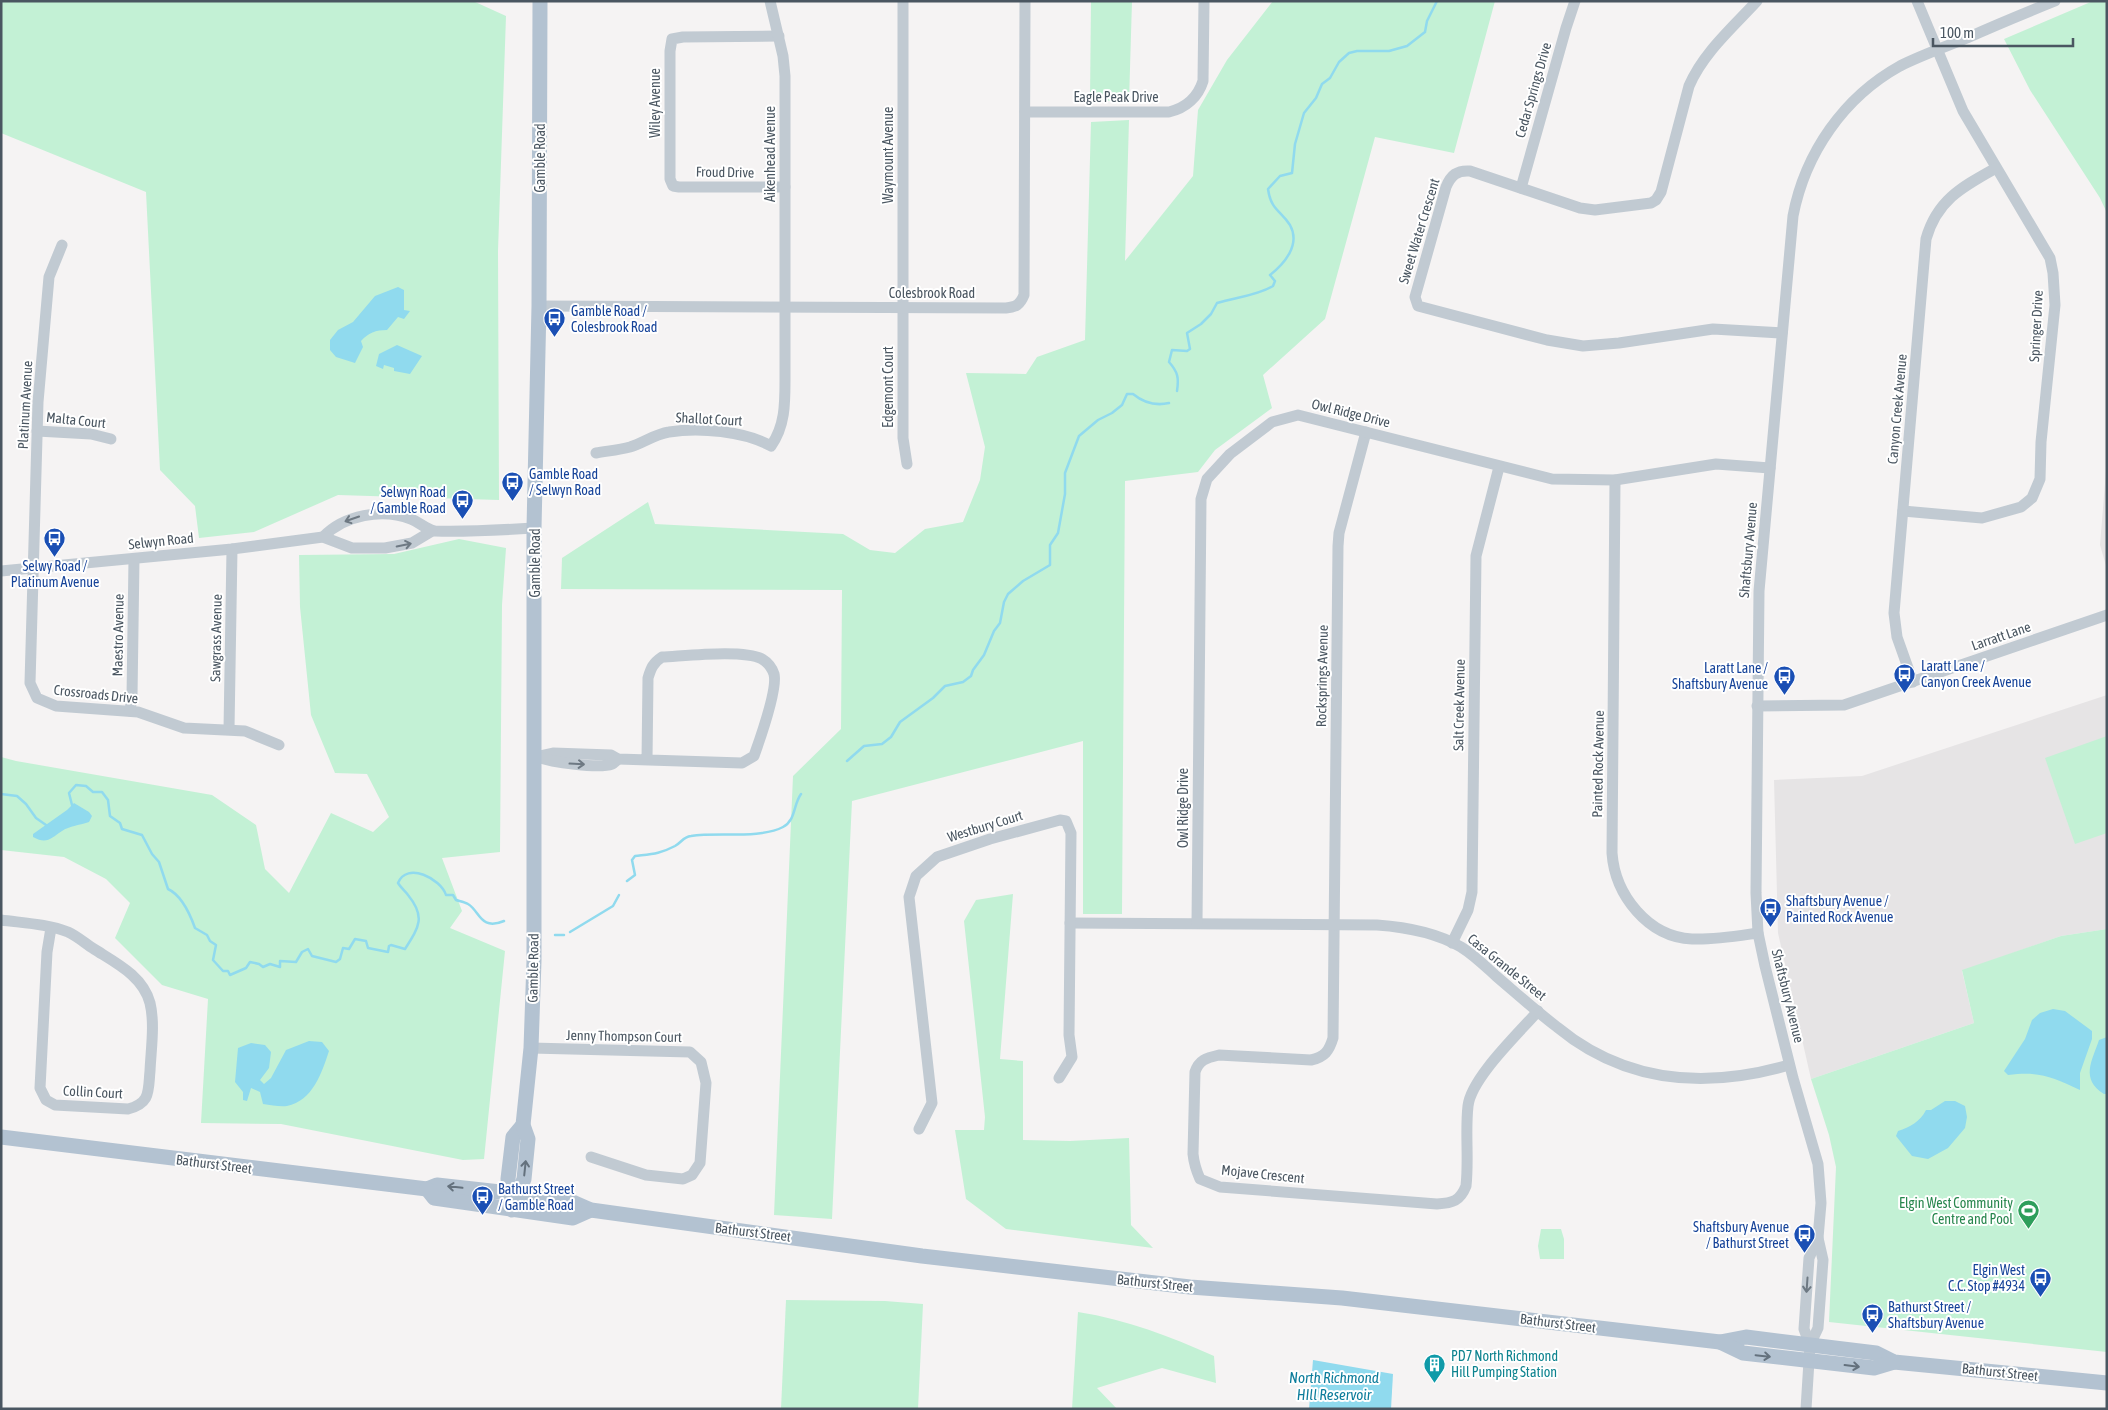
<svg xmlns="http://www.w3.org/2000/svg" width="2108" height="1410" font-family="'Asap Condensed',sans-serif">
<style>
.education{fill:#e6e4e5}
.green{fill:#c3f1d5}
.water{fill:#90daee}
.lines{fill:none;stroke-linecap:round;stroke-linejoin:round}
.stream{stroke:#90daee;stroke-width:2.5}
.minor{stroke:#c1cad2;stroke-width:11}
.major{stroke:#b3c2d1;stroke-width:15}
.oneway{stroke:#6e7983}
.oneway2{stroke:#64717d}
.labels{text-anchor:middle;stroke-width:4;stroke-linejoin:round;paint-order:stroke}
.street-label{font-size:14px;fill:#4a5661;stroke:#fff}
.transit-label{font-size:14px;fill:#164399;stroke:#fff;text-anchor:start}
.leisure-label{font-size:14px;fill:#27864d;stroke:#fff;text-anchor:end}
.culture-label{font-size:14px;fill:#0d838f;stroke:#fff;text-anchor:start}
.water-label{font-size:15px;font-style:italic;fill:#0c7c9b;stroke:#fff}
</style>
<rect width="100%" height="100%" fill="#f5f3f3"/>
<g class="education">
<path d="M 2107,459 L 2107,569 L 2100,545 Z"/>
<path d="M 2107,695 L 2107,929 L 2061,936 L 1962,971 L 1974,1023 L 1811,1079 L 1778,933 L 1774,780 L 1862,776 Z"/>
</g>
<g class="green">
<path d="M 1,1 L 473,1 L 506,16 L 498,251 L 499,500 L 338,495 L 254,532 L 199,538 L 195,506 L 160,470 L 146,192 L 1,133 Z"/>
<path d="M 1091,1 L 1132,1 L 1129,102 L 1090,100 Z"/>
<path d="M 1273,1 L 1495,1 L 1454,153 L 1375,137 L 1325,319 L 1263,375 L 1272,408 L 1215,450 L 1198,472 L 1125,481 L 1122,914 L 1083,914 L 1083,741 L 852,801 L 832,1219 L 774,1215 L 793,776 L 841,729 L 842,590 L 561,589 L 562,558 L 648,502 L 655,524 L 843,534 L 870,550 L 895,553 L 925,529 L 963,522 L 980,480 L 985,447 L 966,373 L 1026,374 L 1037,357 L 1085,340 L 1091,122 L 1129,120 L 1125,261 L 1193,176 L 1198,110 L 1227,60 Z"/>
<path d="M 2093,1 L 2107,1 L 2107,213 L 2100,198 L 2030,90 L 2004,39 Z"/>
<path d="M 459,539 L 506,548 L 502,605 L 500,852 L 442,858 L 462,911 L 450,928 L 505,951 L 484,1159 L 463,1160 L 281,1124 L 201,1123 L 208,999 L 162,985 L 115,938 L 130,903 L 106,879 L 64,857 L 1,850 L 1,757 L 16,761 L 212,795 L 256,825 L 265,869 L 289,893 L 331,813 L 373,832 L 389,817 L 367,774 L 335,773 L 311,715 L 300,607 L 299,555 L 394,554 Z"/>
<path d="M 2107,736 L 2107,833 L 2075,844 L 2045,758 Z"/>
<path d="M 1013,894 L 1000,1059 L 1023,1061 L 1023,1140 L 1070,1141 L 1129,1138 L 1131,1225 L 1153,1248 L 1006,1229 L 966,1199 L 955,1130 L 984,1130 L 985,1117 L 964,921 L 976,900 Z"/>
<path d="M 2107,929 L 2107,1352 L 1829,1322 L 1836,1167 L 1829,1135 L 1811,1079 L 1974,1023 L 1962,970 L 2061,936 Z"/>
<path d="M 1541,1229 L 1561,1229 L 1564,1239 L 1564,1259 L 1540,1259 L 1538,1246 Z"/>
<path d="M 786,1300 L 885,1301 L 923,1304 L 918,1409 L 781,1409 Z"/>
<path d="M 1078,1312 C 1128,1320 1169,1336 1214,1356 L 1216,1383 L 1162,1368 L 1097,1388 L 1117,1409 L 1072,1409 Z"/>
</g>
<g class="water">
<path d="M 398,287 L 404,290 L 404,310 L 410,311 L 404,319 L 398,317 L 387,330 C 376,330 368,333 361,341 L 363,347 L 355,363 L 336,357 L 330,350 L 330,340 L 338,330 L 353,322 L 375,296 Z"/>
<path d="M 397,345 L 422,356 L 410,374 L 394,371 L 394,368 L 384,365 L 383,369 L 376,366 L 379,354 Z"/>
<path d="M 74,803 L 89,812 L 92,816 L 89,822 C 81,825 69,826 62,831 C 51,838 47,845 33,837 L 33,834 L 67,810 Z"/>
<path d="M 2053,1009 L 2065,1011 L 2092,1031 L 2092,1039 L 2080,1073 L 2080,1090 C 2052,1077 2040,1071 2008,1075 L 2004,1071 L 2025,1039 L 2032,1020 L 2040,1013 Z"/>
<path d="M 2107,1037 L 2107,1094 L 2104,1094 C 2080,1079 2092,1061 2099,1040 Z"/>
<path d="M 309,1041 L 322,1042 L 329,1051 C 322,1072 313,1101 287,1106 C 280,1107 271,1105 263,1104 L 260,1092 L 251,1088 L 247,1101 L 243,1100 L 243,1092 L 235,1082 L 238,1048 L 251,1043 L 265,1045 L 271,1052 L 269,1068 L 260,1080 L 264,1084 L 271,1078 L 286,1050 Z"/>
<path d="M 1945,1101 L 1955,1101 L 1965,1106 L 1967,1117 L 1965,1128 L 1948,1148 L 1928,1159 L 1912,1156 L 1896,1136 L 1898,1131 C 1910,1127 1920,1122 1926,1110 L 1931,1110 Z"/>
<path d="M 1313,1360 L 1393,1374 L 1391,1409 L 1309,1409 Z"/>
</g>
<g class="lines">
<g class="stream">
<path d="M 1177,391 C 1179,378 1178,372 1169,362 L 1172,350 L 1187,351 L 1190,349 L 1187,333 L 1201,324 L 1211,314 L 1217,303 C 1236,297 1256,296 1273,286 L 1275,281 L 1270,275 C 1284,264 1301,245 1290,225 C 1280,210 1271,210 1268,189 L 1280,176 L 1292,173 L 1295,144 L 1304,113 L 1316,98 L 1322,84 L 1330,78 L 1339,62 L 1349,53 L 1357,51 L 1389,51 L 1407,46 L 1425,32 L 1427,21 L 1437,1"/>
<path d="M 847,761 L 864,746 L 882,744 L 891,737 L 900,722 L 933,698 L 945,686 L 963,682 L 971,676 L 973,670 L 984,655 L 994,631 L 1000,623 L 1004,602 L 1008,594 L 1023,581 L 1050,565 L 1050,545 L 1058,533 L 1065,494 L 1065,473 L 1079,436 L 1098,420 L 1112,413 L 1122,405 L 1127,394 L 1133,394 C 1144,403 1156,406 1169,403"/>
<path d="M 1,794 L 17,796 L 26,804 L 36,818 L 46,825"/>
<path d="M 72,805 L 69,793 L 76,785 L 86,786 L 93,792 L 102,792 L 108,800 L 110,816 L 120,823 L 122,829 L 142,835 L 152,854 L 159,862 L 168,889 C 181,895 190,914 195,928 L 207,935 L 210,941 L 216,945 L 213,960 L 223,971 L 228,971 L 230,975 L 246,968 L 250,962 L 259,964 L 263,967 L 270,964 L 280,967 L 280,961 L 296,962 L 302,952 L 308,949 L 312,956 L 336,962 L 340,959 L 343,948 L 349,949 L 355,939 L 366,941 L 368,948 L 388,952 L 389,946 L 391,945 L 405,949 C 419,927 426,917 408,895 C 405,891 401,888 398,883 C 407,861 441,879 446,895 L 453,895 L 456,900 C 459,901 465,902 468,904 C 480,911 480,931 504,921"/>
<path d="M 627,881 L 635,875 L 632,860 L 635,856 C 651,854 660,854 675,846 C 682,842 683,837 691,836 C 717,832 760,839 783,827 C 796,820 793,805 801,794"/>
<path d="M 570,932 L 613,906 L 619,895"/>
<path d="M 555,935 L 564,935"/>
</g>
<g class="minor">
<path d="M 903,1 L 903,438 L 907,464"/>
<path d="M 1757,1 C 1733,27 1703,53 1689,86 L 1661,192 L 1656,200 L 1651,203 L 1595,210 L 1580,208 L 1470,171 C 1457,170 1451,175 1446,187 L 1415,297 L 1418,306 L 1547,340 L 1583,346 L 1619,343 L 1713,329 L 1782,333"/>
<path d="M 779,36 L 683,37 L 672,39 L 670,51 L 670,179 L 673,186 L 679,187 L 785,187"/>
<path d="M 1025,112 L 1169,112 C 1186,108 1198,97 1203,81 L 1204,1"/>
<path d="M 1521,188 L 1566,28 L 1575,1"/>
<path d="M 62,245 L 49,277 L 38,402 L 30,683 L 37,698 L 56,706 L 138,712 L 184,728 L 245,731 L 279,745"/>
<path d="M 539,306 L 1006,308 C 1016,307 1020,305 1024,295 L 1025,1"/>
<path d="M 37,431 L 91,434 L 111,439"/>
<path d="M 1366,432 L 1339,533 L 1338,546 L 1333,1038 C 1329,1051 1325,1057 1311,1060 L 1219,1055 C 1206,1058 1199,1060 1195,1072 L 1193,1154 C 1194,1164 1196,1170 1200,1179 L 1220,1187 L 1437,1204 C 1453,1203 1460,1201 1466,1186 C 1469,1159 1465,1132 1468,1106 C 1471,1078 1519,1033 1538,1011"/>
<path d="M 596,453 C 607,451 619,450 630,447 C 643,443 655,434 669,432 C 699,427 744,431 771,446 C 785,426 785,404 785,381 L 785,76 L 783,56 L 770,1"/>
<path d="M 1615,480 L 1612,853 C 1615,895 1648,937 1692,939 C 1714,940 1737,936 1758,933"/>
<path d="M 1903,511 L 1982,518 L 2021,507 L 2032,498 L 2040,479 L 2041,442 L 2055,305 L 2053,273 L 2050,258 L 1963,111 L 1917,1"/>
<path d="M 323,537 C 344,515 382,508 411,519 C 419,522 427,530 435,531 C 468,532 502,530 534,528"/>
<path d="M 1,571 L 232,549 L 323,537 L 352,548 L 385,548 L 412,543 L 432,531"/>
<path d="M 1913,682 L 1897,637 L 1894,613 L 1926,239 C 1937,200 1962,187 1996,168"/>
<path d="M 1757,706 L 1844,705 L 2107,615"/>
<path d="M 130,711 L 132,696 L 134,559"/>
<path d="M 229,729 L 232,549"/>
<path d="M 535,757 L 553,753 L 611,755 L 618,759 L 742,763 L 754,756 C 760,739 778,689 774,674 C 772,668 767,662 762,659 C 744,649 684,656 662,657 C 653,663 651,668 648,678 L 647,760"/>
<path d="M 538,757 C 551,762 599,769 612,764 C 614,763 616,761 618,759"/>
<path d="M 1,920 C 23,923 48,924 68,932 C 77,936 86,944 94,949 C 116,963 143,976 150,1003 C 155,1024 151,1049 150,1071 C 148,1091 151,1103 128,1109 L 55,1105 L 46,1100 L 40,1088 L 47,952 L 51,928"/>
<path d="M 1070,923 L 1377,925 C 1406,927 1435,932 1461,947 C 1474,955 1485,966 1496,976 C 1516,993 1536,1011 1557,1027 C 1626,1084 1706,1089 1789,1065"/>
<path d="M 1197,923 L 1201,499 L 1207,479 L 1230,454 L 1272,422 L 1298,415 L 1552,479 L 1615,480 L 1716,464 L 1770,468"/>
<path d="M 1452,943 L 1468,910 L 1472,892 L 1476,556 L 1499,467"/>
<path d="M 531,1048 L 690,1052 L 701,1062 L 706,1083 L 700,1163 L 692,1175 L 683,1179 L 646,1175 L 591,1157"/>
<path d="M 919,1129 L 932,1103 L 909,897 L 916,876 L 937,857 L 990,839 L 1060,820 L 1066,821 L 1071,833 L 1069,1035 L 1072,1057 L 1059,1078"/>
<path d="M 1810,1345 L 1804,1329 L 1809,1258 L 1818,1238"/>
<path d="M 1806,1409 L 1810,1345 L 1818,1328 L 1823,1260 L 1818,1238 L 1821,1203 L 1818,1164 L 1793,1078 L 1765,966 L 1758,933 L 1756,893 L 1759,591 L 1793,216 C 1805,153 1844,97 1900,66 C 1922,55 1945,47 1967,38 C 1996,25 2025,13 2055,1"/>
</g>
<g class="major">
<path d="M 1,1137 L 427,1189 L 437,1185 L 518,1194 L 575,1203 L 591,1210 L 922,1256 L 1190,1287 L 1342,1298 L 1720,1342 L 1746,1337 L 1876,1353 L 1894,1362 L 2107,1383"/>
<path d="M 427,1189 L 434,1198 L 573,1218 L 591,1210"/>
<path d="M 511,1201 L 508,1179 L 513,1137 L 523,1125"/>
<path d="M 512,1210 L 524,1179 L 528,1139 L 523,1125 L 531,1048 L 534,961 L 534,528 L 539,306 L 540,1"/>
<path d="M 1720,1342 L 1743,1353 L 1874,1368 L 1894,1362"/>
</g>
</g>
<defs><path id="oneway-shaft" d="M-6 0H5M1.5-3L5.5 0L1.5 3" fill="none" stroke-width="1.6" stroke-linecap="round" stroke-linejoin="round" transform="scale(1.25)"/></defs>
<g class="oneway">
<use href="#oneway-shaft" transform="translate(352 519) rotate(161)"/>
<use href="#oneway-shaft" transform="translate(404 545) rotate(-12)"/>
<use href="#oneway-shaft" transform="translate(577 764) rotate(3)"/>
<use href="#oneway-shaft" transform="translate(1807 1285) rotate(94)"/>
</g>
<g class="oneway2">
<use href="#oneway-shaft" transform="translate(525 1168) rotate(-84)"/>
<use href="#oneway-shaft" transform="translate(455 1187) rotate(-174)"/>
<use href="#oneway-shaft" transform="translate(1763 1356) rotate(6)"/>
<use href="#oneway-shaft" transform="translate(1852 1366) rotate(7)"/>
</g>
<defs>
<symbol id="bus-pin" viewBox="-11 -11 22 30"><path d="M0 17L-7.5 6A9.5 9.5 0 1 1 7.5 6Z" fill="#1a4fb4" stroke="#fff"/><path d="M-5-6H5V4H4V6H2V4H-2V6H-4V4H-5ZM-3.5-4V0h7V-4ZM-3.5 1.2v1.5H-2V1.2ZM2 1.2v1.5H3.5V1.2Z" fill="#fff"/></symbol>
<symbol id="stadium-pin" viewBox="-11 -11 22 30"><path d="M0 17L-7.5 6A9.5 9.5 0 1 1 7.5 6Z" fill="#2e9e5b" stroke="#fff"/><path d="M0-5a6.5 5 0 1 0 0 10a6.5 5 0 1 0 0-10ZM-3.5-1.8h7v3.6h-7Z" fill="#fff"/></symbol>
<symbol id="building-pin" viewBox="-11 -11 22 30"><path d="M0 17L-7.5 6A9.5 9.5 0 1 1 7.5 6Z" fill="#0f9aa8" stroke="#fff"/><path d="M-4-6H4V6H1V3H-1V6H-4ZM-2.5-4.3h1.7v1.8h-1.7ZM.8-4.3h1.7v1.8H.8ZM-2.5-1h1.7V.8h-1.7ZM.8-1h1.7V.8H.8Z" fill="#fff"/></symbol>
</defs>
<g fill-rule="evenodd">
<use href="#bus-pin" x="542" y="306" width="25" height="34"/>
<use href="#bus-pin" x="500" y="470" width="25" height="34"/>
<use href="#bus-pin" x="450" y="488" width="25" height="34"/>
<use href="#bus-pin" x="42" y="526" width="25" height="34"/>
<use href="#bus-pin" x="1892" y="662" width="25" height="34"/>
<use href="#bus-pin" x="1772" y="664" width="25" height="34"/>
<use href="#bus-pin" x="1758" y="896" width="25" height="34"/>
<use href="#bus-pin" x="470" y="1184" width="25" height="34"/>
<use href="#stadium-pin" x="2016" y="1198" width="25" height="34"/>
<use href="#bus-pin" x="1792" y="1222" width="25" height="34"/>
<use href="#bus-pin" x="2028" y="1266" width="25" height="34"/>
<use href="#bus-pin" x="1860" y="1302" width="25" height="34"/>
<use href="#building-pin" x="1422" y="1352" width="25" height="34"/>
</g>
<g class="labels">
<g class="street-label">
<text transform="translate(1533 90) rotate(-74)" y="5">Cedar Springs Drive</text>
<text x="1116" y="102">Eagle Peak Drive</text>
<text transform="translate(655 103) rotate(-90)" y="5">Wiley Avenue</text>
<text transform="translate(770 154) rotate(-90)" y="5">Aikenhead Avenue</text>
<text transform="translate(888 155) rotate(-90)" y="5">Waymount Avenue</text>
<text transform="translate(540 158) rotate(-90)" y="5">Gamble Road</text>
<text transform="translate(725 172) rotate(1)" y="5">Froud Drive</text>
<text transform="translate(1419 231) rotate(-73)" y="5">Sweet Water Crescent</text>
<text x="932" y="298">Colesbrook Road</text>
<text transform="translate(2036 326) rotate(-87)" y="5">Springer Drive</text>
<text transform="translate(888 387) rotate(-90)" y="5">Edgemont Court</text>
<text transform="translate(25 405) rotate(-87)" y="5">Platinum Avenue</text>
<text transform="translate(1897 409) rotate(-85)" y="5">Canyon Creek Avenue</text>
<text transform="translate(1351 413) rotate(14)" y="5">Owl Ridge Drive</text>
<text transform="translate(709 419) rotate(3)" y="5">Shallot Court</text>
<text transform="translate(76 420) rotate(6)" y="5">Malta Court</text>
<text transform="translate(161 541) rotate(-6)" y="5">Selwyn Road</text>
<text transform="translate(1748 550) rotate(-85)" y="5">Shaftsbury Avenue</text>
<text transform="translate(535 563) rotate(-90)" y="5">Gamble Road</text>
<text transform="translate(118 635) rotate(-89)" y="5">Maestro Avenue</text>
<text transform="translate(2001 636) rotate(-19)" y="5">Larratt Lane</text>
<text transform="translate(216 638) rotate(-89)" y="5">Sawgrass Avenue</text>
<text transform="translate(1322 676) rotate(-89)" y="5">Rocksprings Avenue</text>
<text transform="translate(96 694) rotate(6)" y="5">Crossroads Drive</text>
<text transform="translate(1459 705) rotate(-89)" y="5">Salt Creek Avenue</text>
<text transform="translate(1598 764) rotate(-89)" y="5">Painted Rock Avenue</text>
<text transform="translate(1183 808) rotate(-90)" y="5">Owl Ridge Drive</text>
<text transform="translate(985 826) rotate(-17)" y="5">Westbury Court</text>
<text transform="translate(1507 967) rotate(39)" y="5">Casa Grande Street</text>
<text transform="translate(533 968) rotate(-89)" y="5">Gamble Road</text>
<text transform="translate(1788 996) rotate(76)" y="5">Shaftsbury Avenue</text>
<text transform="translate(624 1036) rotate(1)" y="5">Jenny Thompson Court</text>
<text transform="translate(93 1092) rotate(3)" y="5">Collin Court</text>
<text transform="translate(214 1164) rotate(7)" y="5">Bathurst Street</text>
<text transform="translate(1263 1174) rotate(6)" y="5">Mojave Crescent</text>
<text transform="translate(753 1232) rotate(7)" y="5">Bathurst Street</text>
<text transform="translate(1155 1283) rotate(6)" y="5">Bathurst Street</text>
<text transform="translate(1558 1323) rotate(7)" y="5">Bathurst Street</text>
<text transform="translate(2000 1372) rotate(6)" y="5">Bathurst Street</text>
</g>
<g class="transit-label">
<text x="571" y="316">Gamble Road /<tspan x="571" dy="16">Colesbrook Road</tspan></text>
<text x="529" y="479">Gamble Road<tspan x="529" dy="16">/ Selwyn Road</tspan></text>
<text x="446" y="497" text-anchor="end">Selwyn Road<tspan x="446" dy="16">/ Gamble Road</tspan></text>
<text x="55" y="571" text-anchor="middle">Selwy Road /<tspan x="55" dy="16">Platinum Avenue</tspan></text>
<text x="1921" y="671">Laratt Lane /<tspan x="1921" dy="16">Canyon Creek Avenue</tspan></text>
<text x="1768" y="673" text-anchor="end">Laratt Lane /<tspan x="1768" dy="16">Shaftsbury Avenue</tspan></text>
<text x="1786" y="906">Shaftsbury Avenue /<tspan x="1786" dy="16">Painted Rock Avenue</tspan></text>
<text x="498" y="1194">Bathurst Street<tspan x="498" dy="16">/ Gamble Road</tspan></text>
<text x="1789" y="1232" text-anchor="end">Shaftsbury Avenue<tspan x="1789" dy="16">/ Bathurst Street</tspan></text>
<text x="2025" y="1275" text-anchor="end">Elgin West<tspan x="2025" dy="16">C.C. Stop #4934</tspan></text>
<text x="1888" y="1312">Bathurst Street /<tspan x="1888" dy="16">Shaftsbury Avenue</tspan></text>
</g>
<g class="leisure-label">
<text x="2013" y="1208">Elgin West Community<tspan x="2013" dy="16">Centre and Pool</tspan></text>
</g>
<g class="culture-label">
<text x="1451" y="1361">PD7 North Richmond<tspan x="1451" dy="16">Hill Pumping Station</tspan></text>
</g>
<g class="water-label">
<text x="1334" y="1383">North Richmond<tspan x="1334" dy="17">HIll Reservoir</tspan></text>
</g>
</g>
<rect width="2108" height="1410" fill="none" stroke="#4a5661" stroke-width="5"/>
<path d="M1933 38v8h140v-8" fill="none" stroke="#4a5661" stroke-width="2.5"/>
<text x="1940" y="38" font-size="15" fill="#4a5661" stroke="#ffffff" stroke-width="4" paint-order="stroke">100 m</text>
</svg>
